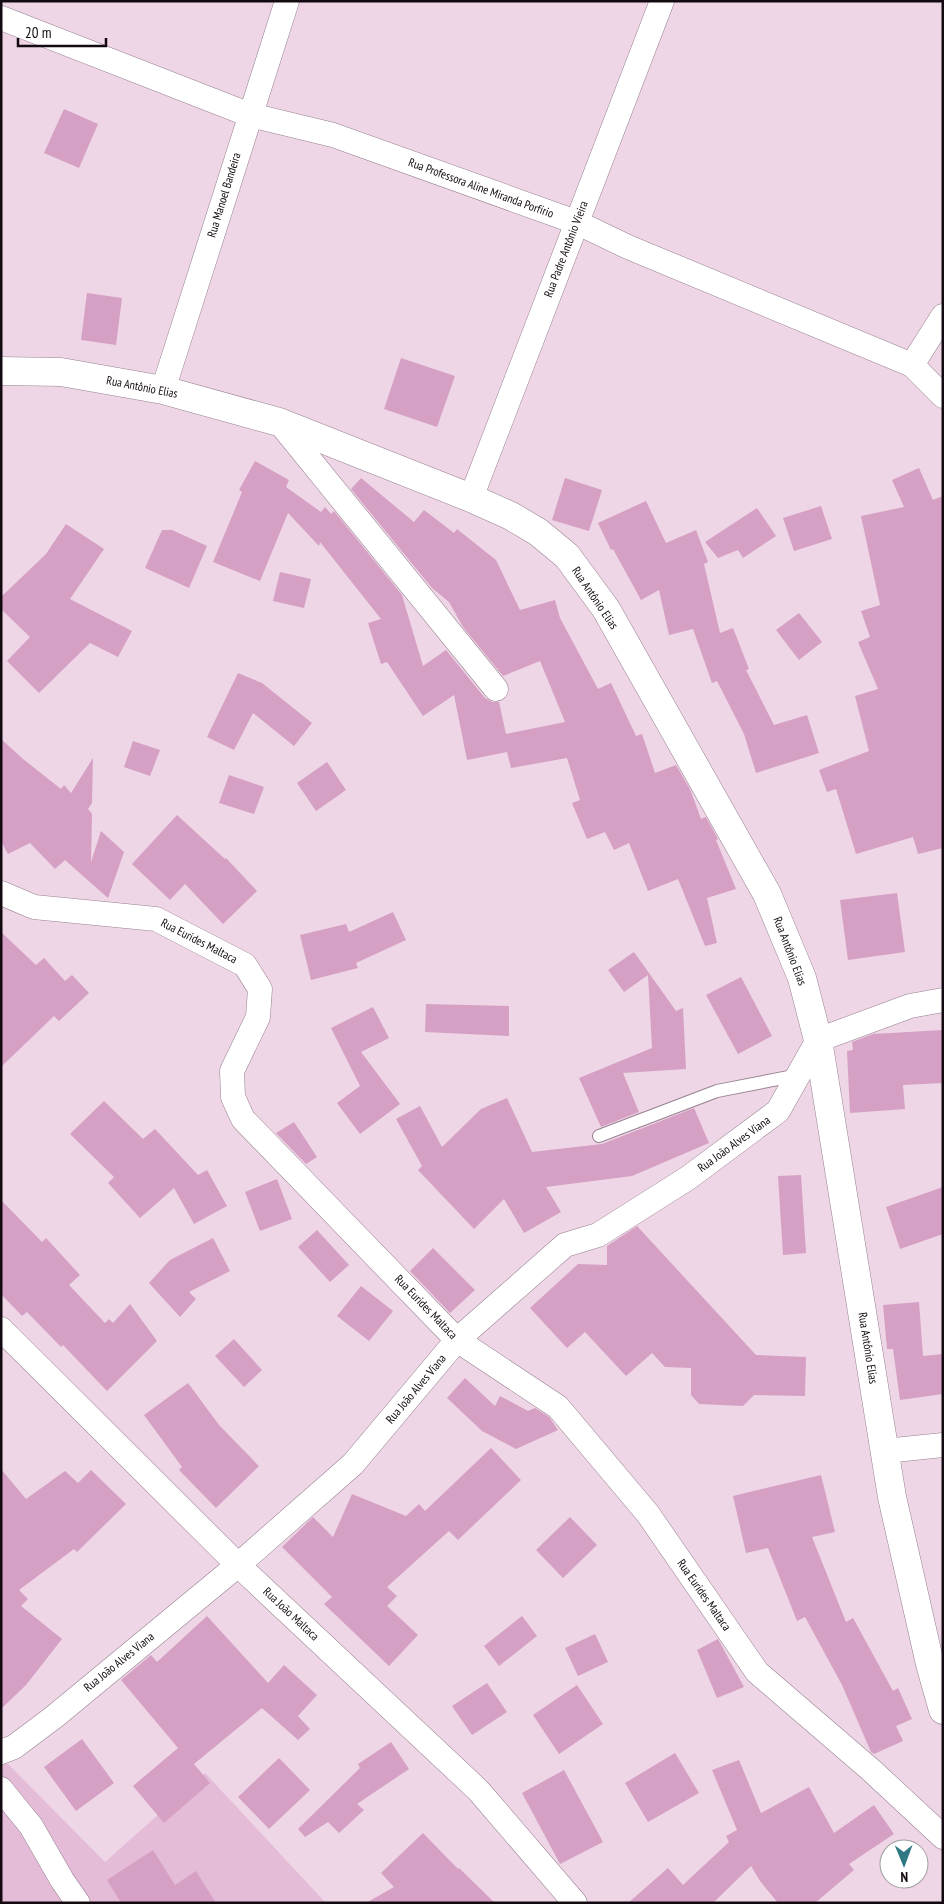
<svg xmlns="http://www.w3.org/2000/svg" width="944" height="1904" font-family="'PT Sans Narrow',sans-serif">
<style>
.green{fill:#e5bcd8}
.building{fill:#d5a0c4}
.lines{fill:none;stroke-linecap:round;stroke-linejoin:round}
.service-casing{stroke:#978190;stroke-width:14}
.minor-casing{stroke:#978190;stroke-width:25}
.tertiary-casing{stroke:#978190;stroke-width:29}
.service{stroke:#fff;stroke-width:12}
.minor{stroke:#fff;stroke-width:24}
.tertiary{stroke:#fff;stroke-width:28}
.labels{text-anchor:middle;stroke-width:5;stroke-linejoin:round;paint-order:stroke}
.street-label{font-size:12px;fill:#120a10;stroke:#fff}
</style>
<rect width="100%" height="100%" fill="#eed6e6"/>
<path class="green" d="M 1,1757 L 105,1862 L 205,1773 L 326,1903 L 1,1903 Z"/>
<g class="building">
<path d="M 64,109 L 98,124 L 79,168 L 44,153 Z"/>
<path d="M 87,293 L 122,298 L 116,345 L 81,340 Z"/>
<path d="M 401,358 L 455,376 L 437,427 L 384,409 Z"/>
<path d="M 255,461 L 289,480 L 286,487 L 321,512 L 325,507 L 331,514 L 334,511 L 402,595 L 423,666 L 446,650 L 485,698 L 492,702 L 499,702 L 506,734 L 565,722 L 540,661 L 503,676 L 463,627 L 449,602 L 432,588 L 351,489 L 361,478 L 414,522 L 424,510 L 454,533 L 457,529 L 496,560 L 520,610 L 555,600 L 560,618 L 598,689 L 611,683 L 636,736 L 642,734 L 655,773 L 676,765 L 690,789 L 701,819 L 706,817 L 718,839 L 716,840 L 736,889 L 707,898 L 717,943 L 705,946 L 678,879 L 648,891 L 629,843 L 614,850 L 605,832 L 587,839 L 572,803 L 580,800 L 567,758 L 511,768 L 507,752 L 467,760 L 454,695 L 423,716 L 387,662 L 381,664 L 368,623 L 381,619 L 320,542 L 319,546 L 288,513 L 260,581 L 213,562 L 242,492 L 239,490 Z"/>
<path d="M 919,468 L 933,500 L 943,496 L 943,848 L 918,854 L 913,837 L 856,854 L 836,789 L 827,792 L 819,770 L 869,751 L 855,696 L 878,689 L 858,642 L 870,637 L 861,611 L 880,605 L 861,516 L 904,507 L 892,480 Z"/>
<path d="M 565,478 L 602,490 L 589,531 L 552,520 Z"/>
<path d="M 646,501 L 666,543 L 696,530 L 708,562 L 704,564 L 720,633 L 733,628 L 749,669 L 746,670 L 774,725 L 807,715 L 819,753 L 756,773 L 744,734 L 717,681 L 712,683 L 693,629 L 669,635 L 659,590 L 641,600 L 613,549 L 611,550 L 598,523 Z"/>
<path d="M 821,506 L 832,539 L 794,551 L 783,518 Z"/>
<path d="M 757,508 L 776,536 L 743,558 L 738,550 L 718,558 L 705,542 Z"/>
<path d="M 66,524 L 104,549 L 70,599 L 132,631 L 118,657 L 90,643 L 39,693 L 7,661 L 30,637 L 1,609 L 1,597 L 46,554 Z"/>
<path d="M 162,530 L 172,530 L 207,546 L 189,588 L 145,568 Z"/>
<path d="M 280,572 L 311,579 L 304,608 L 273,601 Z"/>
<path d="M 799,613 L 822,642 L 799,660 L 776,630 Z"/>
<path d="M 238,673 L 262,683 L 312,723 L 294,746 L 253,713 L 234,750 L 207,737 Z"/>
<path d="M 1,739 L 23,759 L 61,789 L 64,785 L 71,793 L 93,758 L 92,803 L 88,809 L 92,814 L 91,862 L 101,831 L 124,852 L 108,898 L 65,860 L 55,869 L 30,843 L 8,854 L 1,841 Z"/>
<path d="M 133,741 L 160,750 L 150,776 L 124,767 Z"/>
<path d="M 327,762 L 346,790 L 316,811 L 297,783 Z"/>
<path d="M 229,775 L 264,787 L 254,814 L 219,803 Z"/>
<path d="M 177,815 L 225,859 L 226,858 L 257,891 L 223,924 L 185,884 L 170,900 L 132,864 Z"/>
<path d="M 897,893 L 905,952 L 848,960 L 840,900 Z"/>
<path d="M 393,912 L 406,940 L 356,963 L 358,968 L 311,980 L 300,935 L 346,924 L 349,932 Z"/>
<path d="M 1,932 L 36,965 L 44,958 L 65,981 L 72,975 L 89,993 L 59,1021 L 54,1016 L 1,1067 Z"/>
<path d="M 634,952 L 676,1011 L 683,1008 L 686,1069 L 623,1073 L 639,1112 L 601,1127 L 579,1078 L 652,1048 L 648,975 L 624,992 L 608,970 Z"/>
<path d="M 741,977 L 772,1036 L 738,1054 L 706,995 Z"/>
<path d="M 426,1004 L 509,1006 L 509,1036 L 425,1032 Z"/>
<path d="M 373,1007 L 389,1038 L 361,1052 L 400,1104 L 360,1134 L 337,1103 L 360,1086 L 331,1028 Z"/>
<path d="M 943,1030 L 943,1083 L 903,1085 L 905,1109 L 850,1113 L 847,1051 L 853,1050 L 852,1042 L 873,1034 Z"/>
<path d="M 507,1098 L 532,1152 L 602,1144 L 694,1108 L 709,1143 L 632,1176 L 546,1187 L 561,1212 L 524,1233 L 504,1199 L 474,1229 L 418,1170 L 422,1166 L 396,1119 L 420,1106 L 442,1147 L 481,1109 Z"/>
<path d="M 104,1101 L 143,1139 L 155,1129 L 198,1175 L 207,1170 L 227,1206 L 194,1224 L 174,1188 L 140,1218 L 108,1183 L 114,1177 L 70,1134 Z"/>
<path d="M 294,1122 L 317,1157 L 306,1164 L 276,1133 Z"/>
<path d="M 801,1175 L 806,1253 L 783,1255 L 778,1176 Z"/>
<path d="M 277,1179 L 292,1219 L 260,1231 L 245,1192 Z"/>
<path d="M 943,1187 L 943,1234 L 900,1249 L 886,1207 Z"/>
<path d="M 1,1200 L 42,1242 L 46,1238 L 80,1275 L 69,1285 L 105,1323 L 109,1319 L 113,1323 L 130,1304 L 157,1341 L 107,1391 L 63,1345 L 61,1347 L 27,1312 L 22,1316 L 1,1294 Z"/>
<path d="M 637,1226 L 756,1355 L 806,1357 L 805,1396 L 754,1395 L 743,1406 L 699,1404 L 691,1395 L 691,1368 L 665,1367 L 652,1353 L 626,1376 L 585,1332 L 567,1348 L 530,1308 L 578,1264 L 607,1265 L 607,1246 Z"/>
<path d="M 317,1230 L 349,1265 L 330,1282 L 298,1247 Z"/>
<path d="M 213,1238 L 230,1271 L 189,1292 L 196,1299 L 180,1317 L 149,1283 L 170,1260 Z"/>
<path d="M 433,1248 L 475,1290 L 450,1313 L 410,1271 Z"/>
<path d="M 361,1286 L 393,1311 L 369,1341 L 337,1316 Z"/>
<path d="M 919,1302 L 923,1356 L 943,1354 L 943,1394 L 900,1400 L 893,1349 L 887,1349 L 883,1305 Z"/>
<path d="M 234,1339 L 262,1370 L 244,1387 L 215,1356 Z"/>
<path d="M 465,1378 L 495,1406 L 500,1396 L 528,1411 L 535,1408 L 549,1417 L 558,1430 L 516,1449 L 482,1431 L 447,1398 Z"/>
<path d="M 188,1383 L 219,1425 L 259,1466 L 216,1508 L 179,1470 L 182,1467 L 144,1415 Z"/>
<path d="M 491,1448 L 521,1480 L 458,1540 L 449,1531 L 387,1587 L 397,1596 L 387,1606 L 418,1635 L 389,1666 L 324,1604 L 332,1597 L 282,1547 L 313,1517 L 333,1537 L 352,1494 L 406,1516 L 419,1504 L 425,1511 Z"/>
<path d="M 1,1469 L 26,1499 L 65,1471 L 78,1483 L 91,1470 L 126,1504 L 77,1552 L 74,1549 L 19,1590 L 28,1599 L 21,1606 L 62,1639 L 26,1685 L 1,1709 Z"/>
<path d="M 821,1475 L 835,1532 L 812,1537 L 846,1622 L 853,1618 L 893,1691 L 898,1688 L 912,1719 L 896,1726 L 903,1741 L 874,1754 L 871,1752 L 842,1685 L 805,1617 L 797,1621 L 768,1548 L 746,1553 L 733,1496 Z"/>
<path d="M 570,1517 L 597,1545 L 563,1578 L 536,1550 Z"/>
<path d="M 207,1616 L 268,1683 L 284,1665 L 317,1695 L 298,1716 L 310,1729 L 298,1740 L 262,1708 L 194,1764 L 210,1783 L 164,1823 L 133,1786 L 178,1748 L 121,1680 L 151,1655 L 157,1662 Z"/>
<path d="M 522,1616 L 537,1636 L 499,1666 L 484,1646 Z"/>
<path d="M 595,1634 L 608,1662 L 578,1676 L 565,1648 Z"/>
<path d="M 718,1639 L 744,1687 L 717,1698 L 697,1650 Z"/>
<path d="M 487,1683 L 507,1712 L 472,1735 L 452,1706 Z"/>
<path d="M 577,1685 L 603,1724 L 559,1754 L 533,1715 Z"/>
<path d="M 82,1739 L 114,1783 L 76,1811 L 44,1767 Z"/>
<path d="M 391,1742 L 409,1769 L 357,1804 L 364,1810 L 339,1833 L 328,1822 L 305,1837 L 298,1829 L 360,1768 L 358,1764 Z"/>
<path d="M 675,1753 L 699,1793 L 648,1822 L 625,1783 Z"/>
<path d="M 279,1758 L 310,1790 L 269,1829 L 238,1797 Z"/>
<path d="M 739,1760 L 761,1813 L 809,1787 L 834,1833 L 874,1805 L 894,1834 L 849,1864 L 854,1870 L 815,1903 L 778,1903 L 760,1881 L 751,1866 L 713,1903 L 628,1903 L 668,1868 L 683,1885 L 729,1842 L 726,1836 L 737,1830 L 712,1770 Z"/>
<path d="M 564,1770 L 603,1842 L 560,1864 L 522,1793 Z"/>
<path d="M 423,1833 L 458,1869 L 459,1868 L 495,1903 L 366,1903 L 394,1887 L 381,1873 Z"/>
<path d="M 153,1850 L 175,1885 L 196,1871 L 216,1903 L 121,1903 L 107,1880 Z"/>
</g>
<g class="lines">
<defs>
<path id="service" d="M 599,1136 L 717,1091 L 799,1075"/>
<g id="minor">
<path d="M 1,18 L 250,115 L 333,135 L 576,222 L 628,247 L 912,365 L 943,396"/>
<path d="M 912,365 L 943,316"/>
<path d="M 163,390 L 287,1"/>
<path d="M 279,422 L 496,689"/>
<path d="M 471,498 L 662,1"/>
<path d="M 1,893 L 34,907 L 156,919 L 245,965 L 260,989 L 258,1017 L 232,1071 L 233,1097 L 243,1119 L 457,1340 L 558,1407 L 648,1514 L 757,1672 L 871,1770 L 943,1837"/>
<path d="M 1,1329 L 238,1565 L 478,1790 L 575,1903"/>
<path d="M 885,1451 L 943,1445"/>
<path d="M 1,1752 L 14,1747 L 54,1717 L 238,1565 L 353,1464 L 457,1340 L 565,1245 L 598,1235 L 688,1178 L 778,1111 L 818,1040 L 910,1006 L 943,1000"/>
<path d="M 1,1789 L 31,1826 L 62,1880 L 78,1903"/>
</g>
<path id="tertiary" d="M 1,371 L 61,372 L 163,390 L 279,422 L 471,498 L 511,516 L 538,532 L 567,556 L 606,609 L 767,894 L 802,978 L 818,1040 L 892,1497 L 930,1664 L 943,1710"/>
</defs>
<use href="#service" class="service-casing"/>
<use href="#minor" class="minor-casing"/>
<use href="#tertiary" class="tertiary-casing"/>
<use href="#service" class="service"/>
<use href="#minor" class="minor"/>
<use href="#tertiary" class="tertiary"/>
</g>
<g class="labels">
<g class="street-label">
<text transform="translate(481 188) rotate(20)" y="4">Rua Professora Aline Miranda Porfírio</text>
<text transform="translate(224 195) rotate(-73)" y="4">Rua Manoel Bandeira</text>
<text transform="translate(566 249) rotate(-69)" y="4">Rua Padre Antônio Vieira</text>
<text transform="translate(142 387) rotate(11)" y="4">Rua Antônio Elias</text>
<text transform="translate(595 598) rotate(56)" y="4">Rua Antônio Elias</text>
<text transform="translate(199 941) rotate(27)" y="4">Rua Eurides Maltaca</text>
<text transform="translate(790 951) rotate(69)" y="4">Rua Antônio Elias</text>
<text transform="translate(734 1144) rotate(-36)" y="4">Rua João Alves Viana</text>
<text transform="translate(426 1307) rotate(46)" y="4">Rua Eurides Maltaca</text>
<text transform="translate(868 1348) rotate(81)" y="4">Rua Antônio Elias</text>
<text transform="translate(416 1389) rotate(-50)" y="4">Rua João Alves Viana</text>
<text transform="translate(704 1595) rotate(55)" y="4">Rua Eurides Maltaca</text>
<text transform="translate(291 1614) rotate(43)" y="4">Rua João Maltaca</text>
<text transform="translate(119 1662) rotate(-39)" y="4">Rua João Alves Viana</text>
</g>
</g>
<rect width="944" height="1904" fill="none" stroke="#120a10" stroke-width="5"/>
<g transform="translate(904 1864) rotate(179)"><circle r="24" fill="#ffffff" stroke="#a09d9f"/>
<path d="M0-4L9 19L0 12L-9 19Z" fill="#307882"/>
<text y="-8" font-size="14" font-weight="bold" text-anchor="middle" fill="#120a10">N</text>
</g>
<path d="M18 38v8h88v-8" fill="none" stroke="#120a10" stroke-width="2.5"/>
<text x="25" y="38" font-size="15" fill="#120a10" stroke="#ffffff" stroke-width="4" paint-order="stroke">20 m</text>
</svg>
